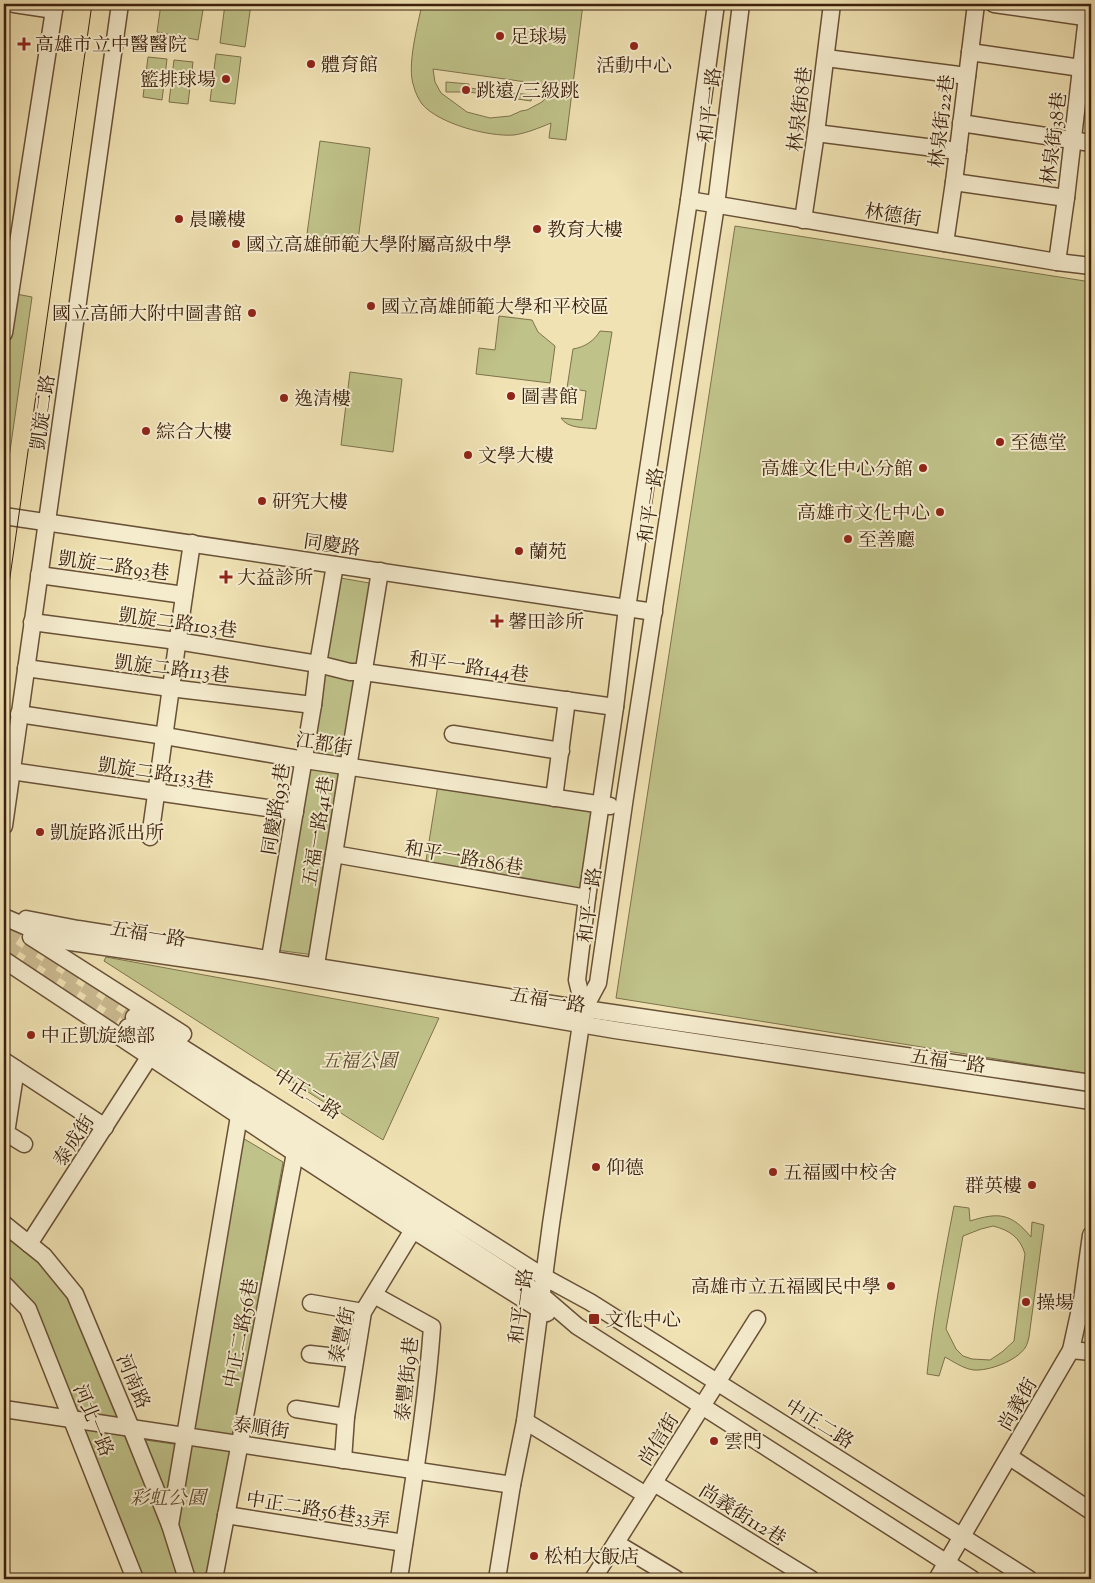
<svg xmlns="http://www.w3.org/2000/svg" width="1095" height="1583" font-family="'Sorts Mill Goudy','Noto Serif TC',serif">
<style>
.green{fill:#bfc289;stroke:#7e724c;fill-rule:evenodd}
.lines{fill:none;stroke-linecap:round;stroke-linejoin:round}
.minor-tunnel{stroke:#ccbb92;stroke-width:16;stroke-dasharray:16 8;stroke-linecap:butt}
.minor-casing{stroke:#695137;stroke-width:19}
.minor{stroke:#f5ecce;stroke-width:16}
.tram{stroke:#3c210e;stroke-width:1}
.poi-dot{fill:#8f2418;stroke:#f5ecce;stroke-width:2}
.labels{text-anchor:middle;stroke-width:4;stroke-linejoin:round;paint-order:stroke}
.poi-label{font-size:19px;fill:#3c210e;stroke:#f5ecce;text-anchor:start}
.street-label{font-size:19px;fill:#3c210e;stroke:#f5ecce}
.park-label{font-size:19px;font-style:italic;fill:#5d492d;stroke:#f5ecce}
</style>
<rect width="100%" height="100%" fill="#f0e2b3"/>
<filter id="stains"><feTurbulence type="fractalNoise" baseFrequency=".004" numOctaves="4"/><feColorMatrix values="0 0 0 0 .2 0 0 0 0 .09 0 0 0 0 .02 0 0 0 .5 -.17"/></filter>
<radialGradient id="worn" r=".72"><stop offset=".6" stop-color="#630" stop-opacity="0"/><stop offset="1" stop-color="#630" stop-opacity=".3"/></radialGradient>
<g class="green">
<path d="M 161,4 L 204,4 L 198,40 L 157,32 Z"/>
<path d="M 225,4 L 251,4 L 245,47 L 220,43 Z"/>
<path d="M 422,4 L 583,4 L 566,140 L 549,138 L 551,123 C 539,128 527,133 514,135 C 489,137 439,124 422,104 C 419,100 415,92 414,87 C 406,67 418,25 422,4 ZM 433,69 L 555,86 L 555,87 L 542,102 L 527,110 L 521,111 L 510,116 L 490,118 L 467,112 L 441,93 L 435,82 Z"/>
<path d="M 216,54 L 241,57 L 235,104 L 210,101 Z"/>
<path d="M 148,57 L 167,59 L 162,100 L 143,97 Z"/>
<path d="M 174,60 L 193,62 L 188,104 L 169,102 Z"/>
<path d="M 446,82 L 469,84 L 469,88 L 532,95 L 531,101 L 469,92 L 446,92 Z"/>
<path d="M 320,141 L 370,148 L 357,248 L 306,241 Z"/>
<path d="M 735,226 L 1091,282 L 1091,1066 L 1090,1074 L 616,998 Z"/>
<path d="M 16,294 L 32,297 L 5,486 L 4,486 L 4,378 Z"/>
<path d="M 499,316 L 532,320 L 538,332 L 555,346 L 550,383 L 476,374 L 479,348 L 495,350 Z"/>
<path d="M 600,331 L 612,332 L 596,429 C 584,427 568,429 561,418 L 582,420 L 586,391 L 567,388 L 573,349 C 585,347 594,341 600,331 Z"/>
<path d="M 350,372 L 402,379 L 393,452 L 341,445 Z"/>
<path d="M 335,577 L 375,584 L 314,955 L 276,950 Z"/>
<path d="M 438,785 L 595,810 L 581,894 L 425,867 Z"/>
<path d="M 106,957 L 439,1018 L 383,1140 L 104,961 Z"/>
<path d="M 241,1137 L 283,1162 L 208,1578 L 143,1579 L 43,1328 L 16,1286 L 4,1276 L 4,1232 L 39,1262 L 68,1296 L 125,1437 L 187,1446 Z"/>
<path d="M 954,1206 L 969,1208 L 970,1221 C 999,1212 1011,1213 1031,1237 L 1032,1222 L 1044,1225 L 1029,1337 C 1028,1341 1027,1345 1025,1348 C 1016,1361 989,1371 974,1370 C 964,1369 954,1362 945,1357 L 939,1376 L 927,1374 C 933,1317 943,1262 954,1206 ZM 993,1226 C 1009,1230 1020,1237 1025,1254 L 1014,1341 L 1002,1352 L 990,1360 L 972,1359 L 963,1356 L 956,1349 L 946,1329 L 963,1236 L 981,1229 Z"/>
</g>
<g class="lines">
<g class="minor-tunnel">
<path d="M 4,932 L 134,1017"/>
<path d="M 4,946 L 128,1027"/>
</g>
<defs>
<g id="minor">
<path d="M 14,4 L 54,10"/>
<path d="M 994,4 L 1091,18"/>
<path d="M 970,52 L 1081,68"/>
<path d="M 826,58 L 967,76"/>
<path d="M 961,123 L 1091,143"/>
<path d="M 816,133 L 958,151"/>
<path d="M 954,182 L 1066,198"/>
<path d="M 689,200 L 1057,262 L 1091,266"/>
<path d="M 803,220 L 816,133 L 832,4"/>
<path d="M 945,243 L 954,182 L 976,4"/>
<path d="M 1057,262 L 1066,198 L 1087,17"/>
<path d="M 4,333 L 55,4"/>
<path d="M 4,516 L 654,612"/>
<path d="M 39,575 L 184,595"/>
<path d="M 32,622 L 177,641 L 318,664 L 350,672 L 364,672 L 615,707"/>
<path d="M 26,668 L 170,688 L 313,705"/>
<path d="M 19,714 L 165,736 L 305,760 L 610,806"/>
<path d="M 453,734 L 561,751"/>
<path d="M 11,771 L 295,812"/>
<path d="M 554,798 L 567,700"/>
<path d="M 4,826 L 120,4"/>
<path d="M 150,837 C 164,739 177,641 192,543"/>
<path d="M 334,854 L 587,898"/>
<path d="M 4,917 L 57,940 L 268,971 L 615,1030 L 1091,1101"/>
<path d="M 26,919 L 78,929 L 558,1005 L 1091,1083"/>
<path d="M 31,937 L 183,1034"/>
<path d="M 4,960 L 295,1153 L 413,1230 L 539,1309 L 547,1313"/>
<path d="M 268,969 L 313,705 L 318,664 L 335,565"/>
<path d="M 314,977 L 380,571"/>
<path d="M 584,1009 L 577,980 L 587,898 L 615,707 L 627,608 L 689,200 L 716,4"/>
<path d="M 134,1017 L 544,1277 L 590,1302 L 1029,1579"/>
<path d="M 128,1027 L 541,1295 L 577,1326 L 972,1579"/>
<path d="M 4,1061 L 105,1127"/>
<path d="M 16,1069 L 6,1133 L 24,1144"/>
<path d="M 4,1224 L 44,1256 L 75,1294 L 131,1428 L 170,1525 L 187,1579"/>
<path d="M 29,1244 L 150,1056"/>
<path d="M 4,1284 L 28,1309 L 135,1579"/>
<path d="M 374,1295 L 432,1327 C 426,1412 411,1496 399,1579"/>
<path d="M 311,1303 L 363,1312"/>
<path d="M 1071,1350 L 1091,1352"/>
<path d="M 310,1354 L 355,1359"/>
<path d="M 4,1409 L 512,1485"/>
<path d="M 296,1409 L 346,1417"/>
<path d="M 525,1421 L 646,1495"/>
<path d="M 1010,1457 L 1091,1511"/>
<path d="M 343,1460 L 346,1417 L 363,1312 L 413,1230"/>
<path d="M 654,1483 L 811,1579"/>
<path d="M 226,1515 L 404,1543"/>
<path d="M 170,1525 L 239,1116"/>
<path d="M 616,1543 L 676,1579"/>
<path d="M 214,1579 L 295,1153"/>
<path d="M 497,1579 L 512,1485 L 525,1421 L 551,1224 L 581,1024 L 584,1009 L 598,983 L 625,797 L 716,205 L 741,4"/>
<path d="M 593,1579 L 757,1319"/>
<path d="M 937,1579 L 1071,1350 L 1082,1300 L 1091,1235"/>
</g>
</defs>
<use href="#minor" class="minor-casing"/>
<use href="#minor" class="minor"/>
<path class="tram" d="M 4,619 L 92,4"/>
</g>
<g class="poi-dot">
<circle cx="500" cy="36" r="5"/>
<path d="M21.5 36.5h5v5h5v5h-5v5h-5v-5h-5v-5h5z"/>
<circle cx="634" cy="46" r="5"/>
<circle cx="311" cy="64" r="5"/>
<circle cx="226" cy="79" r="5"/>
<circle cx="466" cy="90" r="5"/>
<circle cx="179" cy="219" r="5"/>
<circle cx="537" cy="229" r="5"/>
<circle cx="236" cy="244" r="5"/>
<circle cx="371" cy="306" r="5"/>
<circle cx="252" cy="313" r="5"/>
<circle cx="511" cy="396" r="5"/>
<circle cx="284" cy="398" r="5"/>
<circle cx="146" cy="431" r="5"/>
<circle cx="1000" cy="442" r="5"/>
<circle cx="468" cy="455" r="5"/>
<circle cx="923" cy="468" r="5"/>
<circle cx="262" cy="501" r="5"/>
<circle cx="940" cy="512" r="5"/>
<circle cx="848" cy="539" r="5"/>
<circle cx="519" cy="551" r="5"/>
<path d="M223.5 569.5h5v5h5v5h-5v5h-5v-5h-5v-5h5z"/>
<path d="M494.5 613.5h5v5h5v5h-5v5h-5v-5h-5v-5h5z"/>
<circle cx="40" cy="832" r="5"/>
<circle cx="31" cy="1035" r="5"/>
<circle cx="596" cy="1167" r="5"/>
<circle cx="773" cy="1172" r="5"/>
<circle cx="1032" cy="1185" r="5"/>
<circle cx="891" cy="1286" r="5"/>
<circle cx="1026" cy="1302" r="5"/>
<rect x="588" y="1313" width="12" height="12" rx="2.5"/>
<circle cx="714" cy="1441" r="5"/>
<circle cx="534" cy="1556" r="5"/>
</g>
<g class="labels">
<g class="poi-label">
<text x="510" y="43">足球場</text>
<text x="35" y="51">高雄市立中醫醫院</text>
<text x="321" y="71">體育館</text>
<text x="634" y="72" text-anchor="middle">活動中心</text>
<text x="216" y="86" text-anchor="end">籃排球場</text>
<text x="476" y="97">跳遠/三級跳</text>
<text x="189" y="226">晨曦樓</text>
<text x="547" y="236">教育大樓</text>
<text x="246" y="251">國立高雄師範大學附屬高級中學</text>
<text x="381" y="313">國立高雄師範大學和平校區</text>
<text x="242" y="320" text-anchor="end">國立高師大附中圖書館</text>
<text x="521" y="403">圖書館</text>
<text x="294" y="405">逸清樓</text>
<text x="156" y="438">綜合大樓</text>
<text x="1010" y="449">至德堂</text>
<text x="478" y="462">文學大樓</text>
<text x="913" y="475" text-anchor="end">高雄文化中心分館</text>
<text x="272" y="508">研究大樓</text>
<text x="930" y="519" text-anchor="end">高雄市文化中心</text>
<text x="858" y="546">至善廳</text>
<text x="529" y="558">蘭苑</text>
<text x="237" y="584">大益診所</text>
<text x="508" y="628">馨田診所</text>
<text x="50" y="839">凱旋路派出所</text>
<text x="41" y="1042">中正凱旋總部</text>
<text x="606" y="1174">仰德</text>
<text x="783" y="1179">五福國中校舍</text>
<text x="1022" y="1192" text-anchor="end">群英樓</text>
<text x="881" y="1293" text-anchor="end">高雄市立五福國民中學</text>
<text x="1036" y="1309">操場</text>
<text x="605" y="1326">文化中心</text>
<text x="724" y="1448">雲門</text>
<text x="544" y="1563">松柏大飯店</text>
</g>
<g class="street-label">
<text transform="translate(709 105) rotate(-83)" y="7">和平一路</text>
<text transform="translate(799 109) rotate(-83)" y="7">林泉街8巷</text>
<text transform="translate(941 121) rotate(-83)" y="7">林泉街22巷</text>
<text transform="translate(1053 138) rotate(-83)" y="7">林泉街38巷</text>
<text transform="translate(893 214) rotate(9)" y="7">林德街</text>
<text transform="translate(42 412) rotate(-82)" y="7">凱旋二路</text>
<text transform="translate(650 505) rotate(-81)" y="7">和平一路</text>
<text transform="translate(332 544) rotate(8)" y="7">同慶路</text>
<text transform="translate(114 565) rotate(8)" y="7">凱旋二路93巷</text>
<text transform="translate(178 622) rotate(8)" y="7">凱旋二路103巷</text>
<text transform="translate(469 666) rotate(8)" y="7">和平一路144巷</text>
<text transform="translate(172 668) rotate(7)" y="7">凱旋二路113巷</text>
<text transform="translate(324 743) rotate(9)" y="7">江都街</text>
<text transform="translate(156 772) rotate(8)" y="7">凱旋二路133巷</text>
<text transform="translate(275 809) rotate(-81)" y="7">同慶路93巷</text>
<text transform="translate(317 831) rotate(-81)" y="7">五福一路41巷</text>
<text transform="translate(464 857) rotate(10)" y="7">和平一路186巷</text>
<text transform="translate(589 905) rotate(-82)" y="7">和平一路</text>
<text transform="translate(148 933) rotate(9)" y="7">五福一路</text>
<text transform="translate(548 999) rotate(9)" y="7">五福一路</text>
<text transform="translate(948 1060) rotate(8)" y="7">五福一路</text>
<text transform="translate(308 1093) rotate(33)" y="7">中正二路</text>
<text transform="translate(73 1140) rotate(-57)" y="7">泰成街</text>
<text transform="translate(520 1306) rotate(-82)" y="7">和平一路</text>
<text transform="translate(240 1333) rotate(-79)" y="7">中正二路56巷</text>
<text transform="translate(341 1335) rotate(-77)" y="7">泰豐街</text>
<text transform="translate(406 1379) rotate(-84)" y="7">泰豐街9巷</text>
<text transform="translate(134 1381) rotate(67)" y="7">河南路</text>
<text transform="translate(1017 1404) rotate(-60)" y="7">尚義街</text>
<text transform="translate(94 1420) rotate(68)" y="7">河北一路</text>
<text transform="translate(820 1423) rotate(32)" y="7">中正二路</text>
<text transform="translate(261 1427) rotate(8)" y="7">泰順街</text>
<text transform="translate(658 1439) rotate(-58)" y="7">尚信街</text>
<text transform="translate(318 1509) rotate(9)" y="7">中正二路56巷33弄</text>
<text transform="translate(743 1514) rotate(32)" y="7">尚義街112巷</text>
</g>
<g class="park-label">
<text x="359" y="1067">五福公園</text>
<text x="168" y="1504">彩虹公園</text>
</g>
</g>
<rect width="1095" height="1583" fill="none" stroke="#f0e2b3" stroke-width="20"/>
<rect x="5" y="5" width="1085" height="1573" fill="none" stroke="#3c210e" stroke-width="2.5"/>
<rect x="10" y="10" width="1075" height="1563" fill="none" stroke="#3c210e"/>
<rect width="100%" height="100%" filter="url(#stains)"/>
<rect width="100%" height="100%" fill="url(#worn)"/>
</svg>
